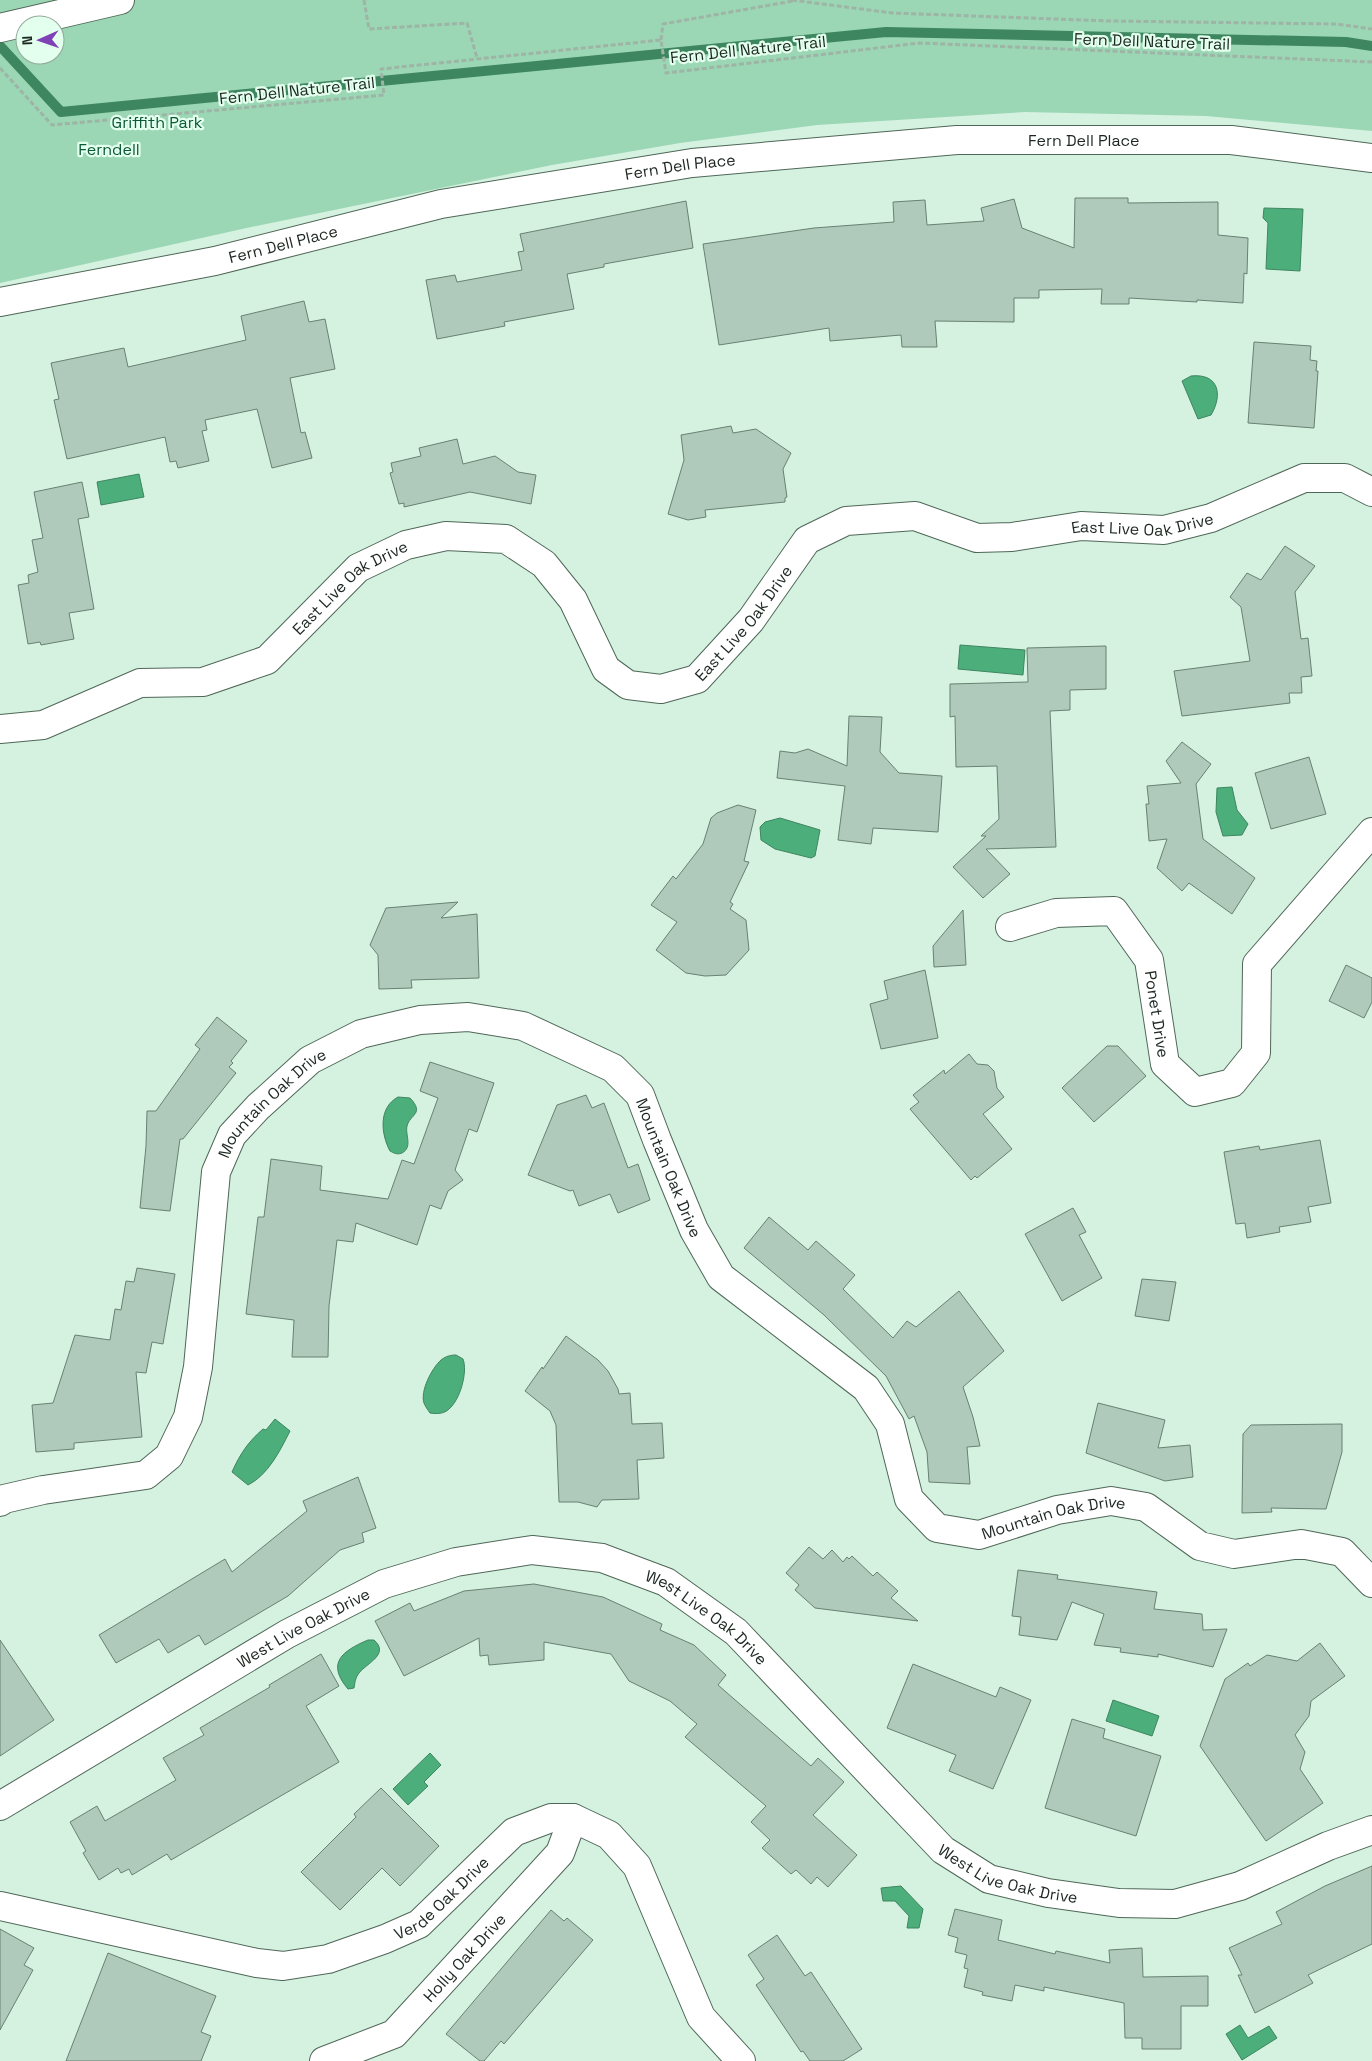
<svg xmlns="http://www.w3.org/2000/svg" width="1372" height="2061" font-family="'Space Grotesk',sans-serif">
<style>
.green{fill:#9bd7b4;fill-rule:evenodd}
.water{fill:#4cae7b;stroke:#3e8660}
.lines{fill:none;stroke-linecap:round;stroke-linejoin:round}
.stream{stroke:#3e8660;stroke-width:10}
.building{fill:#afcaba;stroke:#688172}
.minor-casing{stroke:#4f6758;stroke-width:30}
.path{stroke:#9db4a6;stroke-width:3;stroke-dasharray:5 2.5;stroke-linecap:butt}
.minor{stroke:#fff;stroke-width:28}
.labels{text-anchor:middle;stroke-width:4.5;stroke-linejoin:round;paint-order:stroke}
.street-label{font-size:16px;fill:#1d2721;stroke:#e3ffed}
.park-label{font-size:16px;fill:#0b5837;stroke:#e3ffed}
</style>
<rect width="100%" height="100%" fill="#d5f1e0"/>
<path class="green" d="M 0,0 L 1372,0 L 1372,131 L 1206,116 L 1025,112 L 817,125 L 680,143 L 552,165 L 242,229 L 0,283 ZM 25,25 L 55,25 L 55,55 L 25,55 Z"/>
<g class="water">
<path d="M 1264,208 L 1303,209 L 1300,271 L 1266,269 L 1268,223 L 1263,218 Z"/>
<path d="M 1191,376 C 1219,373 1223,395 1211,415 L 1198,419 L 1182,381 Z"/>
<path d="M 139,474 L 144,497 L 101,505 L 97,482 Z"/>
<path d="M 960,645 L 1025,650 L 1023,675 L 958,669 Z"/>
<path d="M 1232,787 L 1237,810 L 1248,824 L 1242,835 L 1223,836 L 1216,812 L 1217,788 Z"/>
<path d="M 780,818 L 820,830 L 815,856 L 811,858 L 775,849 L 761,840 L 760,827 L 765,822 Z"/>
<path d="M 398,1097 L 410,1098 C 425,1114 410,1114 407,1126 C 405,1135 413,1147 402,1153 C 397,1155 394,1153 390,1151 C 381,1134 378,1108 398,1097 Z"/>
<path d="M 456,1355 L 463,1359 C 468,1372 460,1400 449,1409 C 444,1414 437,1414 430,1413 C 428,1410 425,1406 424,1403 C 420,1391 432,1368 441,1360 C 446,1356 451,1355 456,1355 Z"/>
<path d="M 275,1419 L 290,1431 C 280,1451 268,1475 248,1485 L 232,1472 C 240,1454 248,1442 263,1429 L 266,1430 Z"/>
<path d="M 368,1640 L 374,1640 C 390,1654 367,1663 359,1673 C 355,1678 355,1683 354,1688 L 348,1689 C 326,1663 342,1651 368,1640 Z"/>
<path d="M 1113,1700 L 1159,1716 L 1152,1736 L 1106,1721 Z"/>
<path d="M 430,1753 L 441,1765 L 424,1782 L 428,1786 L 408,1805 L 393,1789 Z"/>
<path d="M 901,1886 L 923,1909 L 919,1928 L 907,1928 L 909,1916 L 895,1901 L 883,1901 L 881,1888 Z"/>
<path d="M 1240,2025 L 1248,2038 L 1269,2026 L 1277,2038 L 1242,2060 L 1226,2034 Z"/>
</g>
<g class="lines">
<path class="stream" d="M 0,46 L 61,112 L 886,32 L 1346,42 L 1372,46"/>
</g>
<g class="building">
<path d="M 1075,198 L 1128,198 L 1128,203 L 1218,202 L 1218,235 L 1248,238 L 1247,274 L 1244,273 L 1243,303 L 1197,300 L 1197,302 L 1129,298 L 1129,304 L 1101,304 L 1102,289 L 1039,290 L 1039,298 L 1014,298 L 1014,322 L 935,321 L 937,347 L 902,347 L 901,335 L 830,341 L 829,328 L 719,345 L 703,244 L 814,228 L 894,222 L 893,202 L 925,200 L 927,225 L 984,221 L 981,208 L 1014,199 L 1022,228 L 1074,248 Z"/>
<path d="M 686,201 L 693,248 L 604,264 L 604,267 L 567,274 L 574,309 L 504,322 L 505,326 L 437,339 L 426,280 L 455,275 L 457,282 L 522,270 L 518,252 L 524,251 L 520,234 Z"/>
<path d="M 304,301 L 309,322 L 325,319 L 335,369 L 290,378 L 301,433 L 305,432 L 312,458 L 272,468 L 257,409 L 205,420 L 207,430 L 202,431 L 209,461 L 178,468 L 176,461 L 170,462 L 165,437 L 67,459 L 54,400 L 59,399 L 51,363 L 124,348 L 128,367 L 246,340 L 241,316 Z"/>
<path d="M 1254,342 L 1311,346 L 1310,360 L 1317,361 L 1316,371 L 1318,371 L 1314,428 L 1248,423 Z"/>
<path d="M 731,426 L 733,433 L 756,429 L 791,453 L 783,469 L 787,497 L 785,498 L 785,502 L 705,510 L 706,517 L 688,520 L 668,514 L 684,460 L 681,435 Z"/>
<path d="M 457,439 L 463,464 L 495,456 L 518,472 L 536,475 L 531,504 L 470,492 L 404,507 L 404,503 L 399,504 L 390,473 L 393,472 L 391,463 L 421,456 L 419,448 Z"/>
<path d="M 82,482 L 89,517 L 78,519 L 94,609 L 69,613 L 74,639 L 41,645 L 40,642 L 28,644 L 18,585 L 29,583 L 28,575 L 38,572 L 32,540 L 43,538 L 34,492 Z"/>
<path d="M 1285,546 L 1315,566 L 1295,592 L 1301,639 L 1308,638 L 1312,676 L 1301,677 L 1302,693 L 1289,693 L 1290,703 L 1182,716 L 1174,671 L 1250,661 L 1241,607 L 1230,597 L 1247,573 L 1261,580 Z"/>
<path d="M 1106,646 L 1106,689 L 1070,690 L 1070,710 L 1050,711 L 1056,847 L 986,849 L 1010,874 L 983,898 L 953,867 L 986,836 L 981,836 L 999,819 L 997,766 L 956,767 L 955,716 L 950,717 L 950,684 L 1028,682 L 1027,648 Z"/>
<path d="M 849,716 L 882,717 L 880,752 L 899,773 L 942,776 L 938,832 L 873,828 L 871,844 L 838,840 L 845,786 L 777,778 L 780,751 L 795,753 L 808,749 L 847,766 Z"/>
<path d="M 1182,742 L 1211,764 L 1196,784 L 1203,839 L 1255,878 L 1232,914 L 1189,883 L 1182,891 L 1157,868 L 1167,839 L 1149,841 L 1146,804 L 1149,804 L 1147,786 L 1181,783 L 1166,761 Z"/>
<path d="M 1309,757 L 1326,814 L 1271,829 L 1255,773 Z"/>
<path d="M 738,805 L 756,810 L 744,861 L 749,862 L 730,902 L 733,904 L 730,909 L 746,920 L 749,950 L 726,975 L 705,976 L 686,973 L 656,950 L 677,922 L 651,905 L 673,876 L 676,879 L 703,844 L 711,818 L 717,813 Z"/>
<path d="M 458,902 L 441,918 L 477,914 L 479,978 L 411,980 L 412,988 L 379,989 L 378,955 L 370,945 L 386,908 Z"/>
<path d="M 963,910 L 966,965 L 934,967 L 933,946 Z"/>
<path d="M 1346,965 L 1372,978 L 1372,1002 L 1364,1018 L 1329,1001 Z"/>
<path d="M 925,970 L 938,1038 L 881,1049 L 870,1004 L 888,999 L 884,981 Z"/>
<path d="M 217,1017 L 247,1041 L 231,1061 L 233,1063 L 229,1067 L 236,1073 L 183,1139 L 180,1139 L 170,1211 L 140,1208 L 146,1146 L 147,1111 L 156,1111 L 200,1049 L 195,1045 Z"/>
<path d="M 1107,1046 L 1118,1046 L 1146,1076 L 1094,1122 L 1062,1088 Z"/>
<path d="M 969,1054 L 977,1064 L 988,1065 L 994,1071 L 997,1088 L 1004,1097 L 983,1114 L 1012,1149 L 977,1178 L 975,1176 L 971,1180 L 910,1109 L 919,1102 L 913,1095 L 944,1070 L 945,1074 Z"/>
<path d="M 430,1062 L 494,1083 L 477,1132 L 469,1129 L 455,1170 L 463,1180 L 448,1191 L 441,1209 L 430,1205 L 417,1245 L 356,1223 L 353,1242 L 337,1240 L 329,1306 L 328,1357 L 292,1357 L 294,1320 L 246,1314 L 258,1217 L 264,1217 L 271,1159 L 322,1166 L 320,1190 L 388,1199 L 402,1160 L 414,1164 L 438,1098 L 420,1091 Z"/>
<path d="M 586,1095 L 592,1108 L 604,1103 L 628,1168 L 638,1164 L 650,1200 L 618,1213 L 610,1194 L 579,1206 L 573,1190 L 570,1191 L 528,1175 L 557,1105 Z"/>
<path d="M 1320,1140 L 1331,1203 L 1308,1207 L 1311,1222 L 1279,1227 L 1280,1232 L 1247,1238 L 1245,1223 L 1236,1224 L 1224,1152 L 1259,1146 L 1260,1150 Z"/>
<path d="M 1073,1208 L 1086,1232 L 1079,1235 L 1102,1278 L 1062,1301 L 1025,1234 Z"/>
<path d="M 769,1217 L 808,1250 L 816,1241 L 855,1275 L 843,1289 L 893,1338 L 907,1321 L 916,1327 L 959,1291 L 1004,1351 L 963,1387 L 973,1417 L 980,1446 L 967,1447 L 970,1484 L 929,1482 L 927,1452 L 914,1416 L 909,1419 L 886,1376 L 824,1315 L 744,1248 Z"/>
<path d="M 137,1268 L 175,1274 L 163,1344 L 152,1342 L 146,1373 L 136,1372 L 142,1437 L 74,1443 L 74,1449 L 36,1452 L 32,1405 L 53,1403 L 75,1335 L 110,1340 L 115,1309 L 121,1310 L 126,1281 L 134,1282 Z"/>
<path d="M 1142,1279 L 1176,1282 L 1169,1321 L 1135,1316 Z"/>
<path d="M 566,1336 L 598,1360 L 608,1371 L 618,1389 L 619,1394 L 630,1393 L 632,1424 L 662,1423 L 664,1458 L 637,1460 L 639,1499 L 602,1500 L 597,1507 L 578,1502 L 559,1502 L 556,1425 L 550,1411 L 525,1391 L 542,1367 L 543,1369 Z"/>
<path d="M 1098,1403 L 1165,1420 L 1158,1448 L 1190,1445 L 1193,1477 L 1165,1481 L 1086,1453 Z"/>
<path d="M 1342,1424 L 1342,1452 L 1326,1509 L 1271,1508 L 1272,1512 L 1242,1513 L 1243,1434 L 1251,1425 Z"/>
<path d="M 358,1477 L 376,1528 L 362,1533 L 364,1542 L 340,1550 L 288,1596 L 205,1645 L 199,1635 L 168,1653 L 159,1639 L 116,1663 L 99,1635 L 225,1559 L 232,1572 L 307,1511 L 303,1501 Z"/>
<path d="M 809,1547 L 823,1559 L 832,1550 L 843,1562 L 847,1557 L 849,1559 L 852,1556 L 873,1576 L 877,1572 L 898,1591 L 891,1598 L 918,1621 L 815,1608 L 795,1590 L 799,1585 L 786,1573 Z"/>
<path d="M 1018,1570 L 1058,1575 L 1057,1579 L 1157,1592 L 1154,1609 L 1202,1614 L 1203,1630 L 1227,1629 L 1213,1667 L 1158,1654 L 1158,1657 L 1120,1652 L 1121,1648 L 1094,1645 L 1104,1614 L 1072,1602 L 1057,1640 L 1019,1635 L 1021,1617 L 1012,1616 Z"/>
<path d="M 534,1584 L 603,1597 L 662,1624 L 660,1630 L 694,1645 L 726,1675 L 718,1685 L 811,1766 L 818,1758 L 844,1782 L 813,1815 L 857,1855 L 828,1887 L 817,1877 L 811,1884 L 796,1870 L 791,1874 L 762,1848 L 770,1840 L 751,1822 L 766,1806 L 685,1737 L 697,1724 L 670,1701 L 629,1681 L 611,1654 L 544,1642 L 544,1660 L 489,1665 L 488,1655 L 480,1656 L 479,1638 L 404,1676 L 375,1621 L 410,1603 L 414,1611 L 464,1591 Z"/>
<path d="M 0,1640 L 54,1720 L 0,1756 Z"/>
<path d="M 1320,1643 L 1345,1676 L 1311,1701 L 1309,1716 L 1295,1735 L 1305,1752 L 1300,1769 L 1323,1803 L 1266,1841 L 1200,1746 L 1225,1679 L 1248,1663 L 1250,1666 L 1267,1655 L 1297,1661 Z"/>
<path d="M 321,1654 L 339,1686 L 306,1706 L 339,1762 L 171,1860 L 167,1854 L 132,1875 L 129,1869 L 121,1873 L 118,1868 L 99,1880 L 83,1853 L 86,1851 L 70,1822 L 97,1806 L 105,1821 L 176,1780 L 163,1758 L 204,1735 L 200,1728 L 270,1687 L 269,1685 Z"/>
<path d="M 913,1664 L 996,1697 L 1000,1687 L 1031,1700 L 993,1789 L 949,1771 L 956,1755 L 887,1728 Z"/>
<path d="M 1072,1719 L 1105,1729 L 1103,1738 L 1161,1756 L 1136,1836 L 1045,1808 Z"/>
<path d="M 381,1788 L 439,1846 L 400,1886 L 382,1868 L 340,1910 L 301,1872 L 356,1817 L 354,1814 Z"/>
<path d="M 1372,1866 L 1372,1944 L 1308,1975 L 1313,1983 L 1255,2013 L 1238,1975 L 1242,1975 L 1229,1948 L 1282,1924 L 1276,1912 L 1325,1886 Z"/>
<path d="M 955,1909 L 1002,1920 L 998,1940 L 1055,1954 L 1056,1951 L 1110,1963 L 1109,1950 L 1142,1948 L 1143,1977 L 1208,1976 L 1208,2006 L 1181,2006 L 1181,2049 L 1142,2049 L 1142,2038 L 1125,2038 L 1124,2003 L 1044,1987 L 1044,1991 L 1015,1985 L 1012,2001 L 982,1995 L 983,1992 L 964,1987 L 968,1969 L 964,1968 L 967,1955 L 955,1952 L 958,1938 L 948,1935 Z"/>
<path d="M 551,1910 L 564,1921 L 567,1918 L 593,1940 L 504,2044 L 501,2041 L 484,2061 L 480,2061 L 446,2034 Z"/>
<path d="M 0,1929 L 34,1948 L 24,1965 L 33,1970 L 0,2030 Z"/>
<path d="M 777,1935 L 805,1976 L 811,1972 L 862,2049 L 843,2061 L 810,2061 L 803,2051 L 801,2052 L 756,1985 L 764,1979 L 748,1955 Z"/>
<path d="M 108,1953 L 216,1996 L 201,2032 L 211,2036 L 201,2061 L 66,2061 Z"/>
</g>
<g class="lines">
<defs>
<g id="minor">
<path d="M 0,28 L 120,0"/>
<path id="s1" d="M 0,302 L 215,261 L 441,204 L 692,163 L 957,140 L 1231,140 L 1372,158"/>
<path id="s2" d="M 0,729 L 43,725 L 140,683 L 203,682 L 267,660 L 358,568 L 406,545 L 446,536 L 506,539 L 544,564 L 573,600 L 606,669 L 628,685 L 661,689 L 697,679 L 751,620 L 807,540 L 846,521 L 915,516 L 977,538 L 1012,537 L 1081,526 L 1164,530 L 1211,518 L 1304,478 L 1345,478 L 1372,492"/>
<path id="s3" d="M 1010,927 L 1056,913 L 1114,911 L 1149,960 L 1165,1064 L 1195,1092 L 1232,1083 L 1256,1053 L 1257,964 L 1372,832"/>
<path id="s4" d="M 0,1502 L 4,1499 L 43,1490 L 146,1475 L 169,1456 L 188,1417 L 198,1367 L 216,1172 L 232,1135 L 258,1107 L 310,1060 L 361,1034 L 420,1020 L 468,1017 L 523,1026 L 613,1068 L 640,1095 L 657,1140 L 694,1230 L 721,1277 L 866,1388 L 890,1424 L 909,1499 L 937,1528 L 979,1535 L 1057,1510 L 1111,1501 L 1146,1507 L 1200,1546 L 1234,1554 L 1301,1544 L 1342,1552 L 1372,1583"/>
<path id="s5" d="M 0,1806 L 287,1634 L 384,1584 L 456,1562 L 532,1550 L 602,1558 L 666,1582 L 736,1632 L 943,1850 L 989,1879 L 1048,1893 L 1119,1903 L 1175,1904 L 1240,1886 L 1328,1846 L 1372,1830"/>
<path id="s6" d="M 0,1906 L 257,1963 L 283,1966 L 328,1959 L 385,1939 L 419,1924 L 514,1832 L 551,1818 L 573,1818 L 609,1835 L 637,1866 L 701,2017 L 741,2061"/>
<path id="s7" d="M 324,2061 L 394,2034 L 560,1853 L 573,1818"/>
</g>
</defs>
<use href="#minor" class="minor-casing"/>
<g class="path">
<path d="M 364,0 L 369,29 L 467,23 L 477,58"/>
<path d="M 792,0 L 892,13 L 1110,21 L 1337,24 L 1372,29"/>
<path d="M 661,40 L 663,24 L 793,1"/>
<path d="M 0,68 L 52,125 L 384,95 L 381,69 L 661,40 L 666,73 L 919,43 L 1372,62"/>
</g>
<use href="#minor" class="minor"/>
</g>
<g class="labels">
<g class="street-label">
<text transform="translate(1152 41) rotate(2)" y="6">Fern Dell Nature Trail</text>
<text transform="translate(748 49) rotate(-6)" y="6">Fern Dell Nature Trail</text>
<text transform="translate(297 90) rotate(-6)" y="6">Fern Dell Nature Trail</text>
<text dy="6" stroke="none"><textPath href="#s1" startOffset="1099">Fern Dell Place</textPath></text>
<text dy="6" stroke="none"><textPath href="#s1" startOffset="694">Fern Dell Place</textPath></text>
<text dy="6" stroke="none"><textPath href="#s1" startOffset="289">Fern Dell Place</textPath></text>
<text dy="6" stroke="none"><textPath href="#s2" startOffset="1352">East Live Oak Drive</textPath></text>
<text dy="6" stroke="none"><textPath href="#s2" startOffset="391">East Live Oak Drive</textPath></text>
<text dy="6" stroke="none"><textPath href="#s2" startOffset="902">East Live Oak Drive</textPath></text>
<text dy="6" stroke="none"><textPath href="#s3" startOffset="221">Ponet Drive</textPath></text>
<text dy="6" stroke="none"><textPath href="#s4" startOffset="560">Mountain Oak Drive</textPath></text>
<text dy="6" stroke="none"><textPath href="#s4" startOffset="1055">Mountain Oak Drive</textPath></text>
<text dy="6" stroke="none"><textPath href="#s4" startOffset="1640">Mountain Oak Drive</textPath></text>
<text dy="6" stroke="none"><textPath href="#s5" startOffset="788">West Live Oak Drive</textPath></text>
<text dy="6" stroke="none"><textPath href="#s5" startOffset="352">West Live Oak Drive</textPath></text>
<text dy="6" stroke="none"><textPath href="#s5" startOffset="1192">West Live Oak Drive</textPath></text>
<text dy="6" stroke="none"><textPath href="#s6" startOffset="466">Verde Oak Drive</textPath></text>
<text dy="6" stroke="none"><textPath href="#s7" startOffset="179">Holly Oak Drive</textPath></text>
</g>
<g class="park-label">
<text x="157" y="128">Griffith Park</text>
<text x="109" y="155">Ferndell</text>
</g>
</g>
<g transform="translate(40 40) rotate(268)"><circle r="24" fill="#e3ffed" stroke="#94a99b"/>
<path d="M0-4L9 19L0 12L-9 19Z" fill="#8141b6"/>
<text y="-8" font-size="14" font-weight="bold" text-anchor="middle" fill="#1d2721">N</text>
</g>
</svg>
